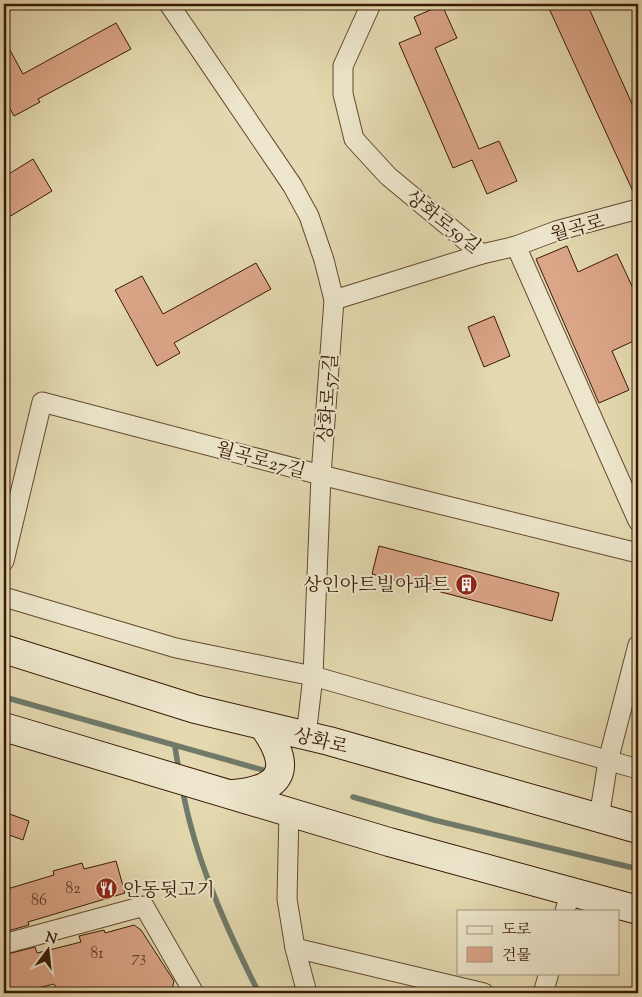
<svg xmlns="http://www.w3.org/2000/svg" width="642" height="997" font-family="'Sorts Mill Goudy','Noto Serif KR',serif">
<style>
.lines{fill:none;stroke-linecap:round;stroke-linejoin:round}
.stream{stroke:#707a6a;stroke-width:5.5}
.building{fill:#dba587;stroke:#381906}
.street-casing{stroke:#634930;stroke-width:21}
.secondary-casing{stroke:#381906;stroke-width:30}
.street{stroke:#ede6cc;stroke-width:19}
.secondary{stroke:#ede6cc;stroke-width:28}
.labels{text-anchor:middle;stroke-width:4;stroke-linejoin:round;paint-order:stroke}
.number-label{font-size:16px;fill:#613c26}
.street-label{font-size:19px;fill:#381906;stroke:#ede6cc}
.poi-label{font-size:19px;fill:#381906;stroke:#ede6cc;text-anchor:end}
</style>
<rect width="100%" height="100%" fill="#e4d9b0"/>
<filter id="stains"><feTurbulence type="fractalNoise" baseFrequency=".004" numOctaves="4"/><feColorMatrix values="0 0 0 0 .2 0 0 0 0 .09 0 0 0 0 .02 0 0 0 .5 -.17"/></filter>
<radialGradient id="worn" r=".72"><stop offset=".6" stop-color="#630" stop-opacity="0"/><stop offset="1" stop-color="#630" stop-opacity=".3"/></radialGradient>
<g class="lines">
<g class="stream">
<path d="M 4,697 L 270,772"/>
<path d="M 175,747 L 179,771"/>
<path d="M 182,787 C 195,859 226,928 259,993"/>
<path d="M 353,797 L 434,820 L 638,869"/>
</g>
</g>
<g class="building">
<path d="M 547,4 L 587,4 L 638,117 L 638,198 L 636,198 Z"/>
<path d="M 442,5 L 457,38 L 435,48 L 479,149 L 499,141 L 517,181 L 487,194 L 472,160 L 453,168 L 399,43 L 421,34 L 414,17 Z"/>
<path d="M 116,23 L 131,49 L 38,99 L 40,102 L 14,116 L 4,98 L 4,39 L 23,74 Z"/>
<path d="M 33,159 L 52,191 L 4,220 L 4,177 Z"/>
<path d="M 567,246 L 578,272 L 617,254 L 638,299 L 638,339 L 612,351 L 629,390 L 599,403 L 536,259 Z"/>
<path d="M 256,263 L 271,289 L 174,343 L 180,353 L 157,366 L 115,290 L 142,276 L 163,314 Z"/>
<path d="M 494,316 L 510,356 L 484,367 L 468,327 Z"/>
<path d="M 379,546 L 559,593 L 552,621 L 372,574 Z"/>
<path d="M 4,812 L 29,821 L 23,840 L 4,833 Z"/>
<path d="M 116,861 L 125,893 L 28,922 L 29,925 L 4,932 L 4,890 L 54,875 L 53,871 L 82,863 L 84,869 Z"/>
<path d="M 134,925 L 141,930 L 174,981 L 171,993 L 59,993 L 54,984 L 17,993 L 4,993 L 4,955 L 35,947 L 37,953 L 81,942 L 79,936 L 104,930 L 105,933 Z"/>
</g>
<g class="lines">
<defs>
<g id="street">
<path d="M 169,4 L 292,185 L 309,216 L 324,260 L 334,300 L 321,475 L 313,676 L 306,736"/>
<path d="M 371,4 L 343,66 L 343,94 L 354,139 L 388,176 L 482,254 L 516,246 L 638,521"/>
<path d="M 516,246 L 556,231 L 638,209"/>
<path d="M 334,300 L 482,254"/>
<path d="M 4,561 L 42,402 L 321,475 L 638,553"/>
<path d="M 4,597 L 176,648 L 313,676 L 638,769"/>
<path d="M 289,812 L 287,899 L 295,948 L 307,993"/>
<path d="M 599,818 L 608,761 L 638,645"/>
<path d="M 565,911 L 571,890"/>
<path d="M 4,944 L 144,906 L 194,993"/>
<path d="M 295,948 L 484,993"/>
<path d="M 543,993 L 549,973"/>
</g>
<g id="secondary">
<path d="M 4,649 L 195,709 L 329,741 L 638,829"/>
<path d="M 4,727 L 389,842 L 638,910"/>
<path d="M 233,794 C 283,790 293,768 264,727"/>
</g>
</defs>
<use href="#street" class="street-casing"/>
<use href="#secondary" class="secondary-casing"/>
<use href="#street" class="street"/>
<use href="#secondary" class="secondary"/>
</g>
<defs>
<symbol id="building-disc" viewBox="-11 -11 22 22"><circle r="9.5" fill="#8f2418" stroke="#ede6cc"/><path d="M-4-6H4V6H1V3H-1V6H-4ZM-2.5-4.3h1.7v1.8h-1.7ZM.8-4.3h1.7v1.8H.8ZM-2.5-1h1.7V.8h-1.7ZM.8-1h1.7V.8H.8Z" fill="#fff"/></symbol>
<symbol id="restaurant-disc" viewBox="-11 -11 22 22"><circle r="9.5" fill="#8f2418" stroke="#ede6cc"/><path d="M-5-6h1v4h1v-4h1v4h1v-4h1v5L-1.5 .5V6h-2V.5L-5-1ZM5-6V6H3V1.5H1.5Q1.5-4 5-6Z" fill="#fff"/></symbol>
</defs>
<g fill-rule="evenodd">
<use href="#building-disc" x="454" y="572" width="25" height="25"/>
<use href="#restaurant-disc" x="94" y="876" width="25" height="25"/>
</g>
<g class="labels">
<g class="number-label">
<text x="73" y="893">82</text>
<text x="39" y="905">86</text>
<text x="97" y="958">81</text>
<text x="139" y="962">73</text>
</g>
<g class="street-label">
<text transform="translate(444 221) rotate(38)" y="7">상화로59길</text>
<text transform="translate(577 227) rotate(-16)" y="7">월곡로</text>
<text transform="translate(327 398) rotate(-86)" y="7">상화로57길</text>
<text transform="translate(261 459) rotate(15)" y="7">월곡로27길</text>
<text transform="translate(321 740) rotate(14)" y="7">상화로</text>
</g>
<g class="poi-label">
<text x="450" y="591">상인아트빌아파트</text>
<text x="123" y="896" text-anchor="start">안동뒷고기</text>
</g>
</g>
<rect width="642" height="997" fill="none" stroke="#e4d9b0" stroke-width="20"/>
<rect x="5" y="5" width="632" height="987" fill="none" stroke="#381906" stroke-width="2.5"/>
<rect x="10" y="10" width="622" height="977" fill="none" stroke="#381906"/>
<rect x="457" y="910" width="162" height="65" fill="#ede6cc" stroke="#a5947d"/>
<rect x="467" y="926" width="25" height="8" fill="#ede6cc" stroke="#a5947d"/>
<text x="502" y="934" font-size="15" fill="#381906">도로</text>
<rect x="467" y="947" width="25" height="15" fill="#dba587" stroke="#a5947d"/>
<text x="502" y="960" font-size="15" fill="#381906">건물</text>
<g transform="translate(48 950) rotate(15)" stroke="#ede6cc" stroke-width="4" paint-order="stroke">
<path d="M0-4L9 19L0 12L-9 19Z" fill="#381906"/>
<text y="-8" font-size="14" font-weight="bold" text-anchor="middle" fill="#381906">N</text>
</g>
<rect width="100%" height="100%" filter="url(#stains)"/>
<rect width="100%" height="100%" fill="url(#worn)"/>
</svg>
